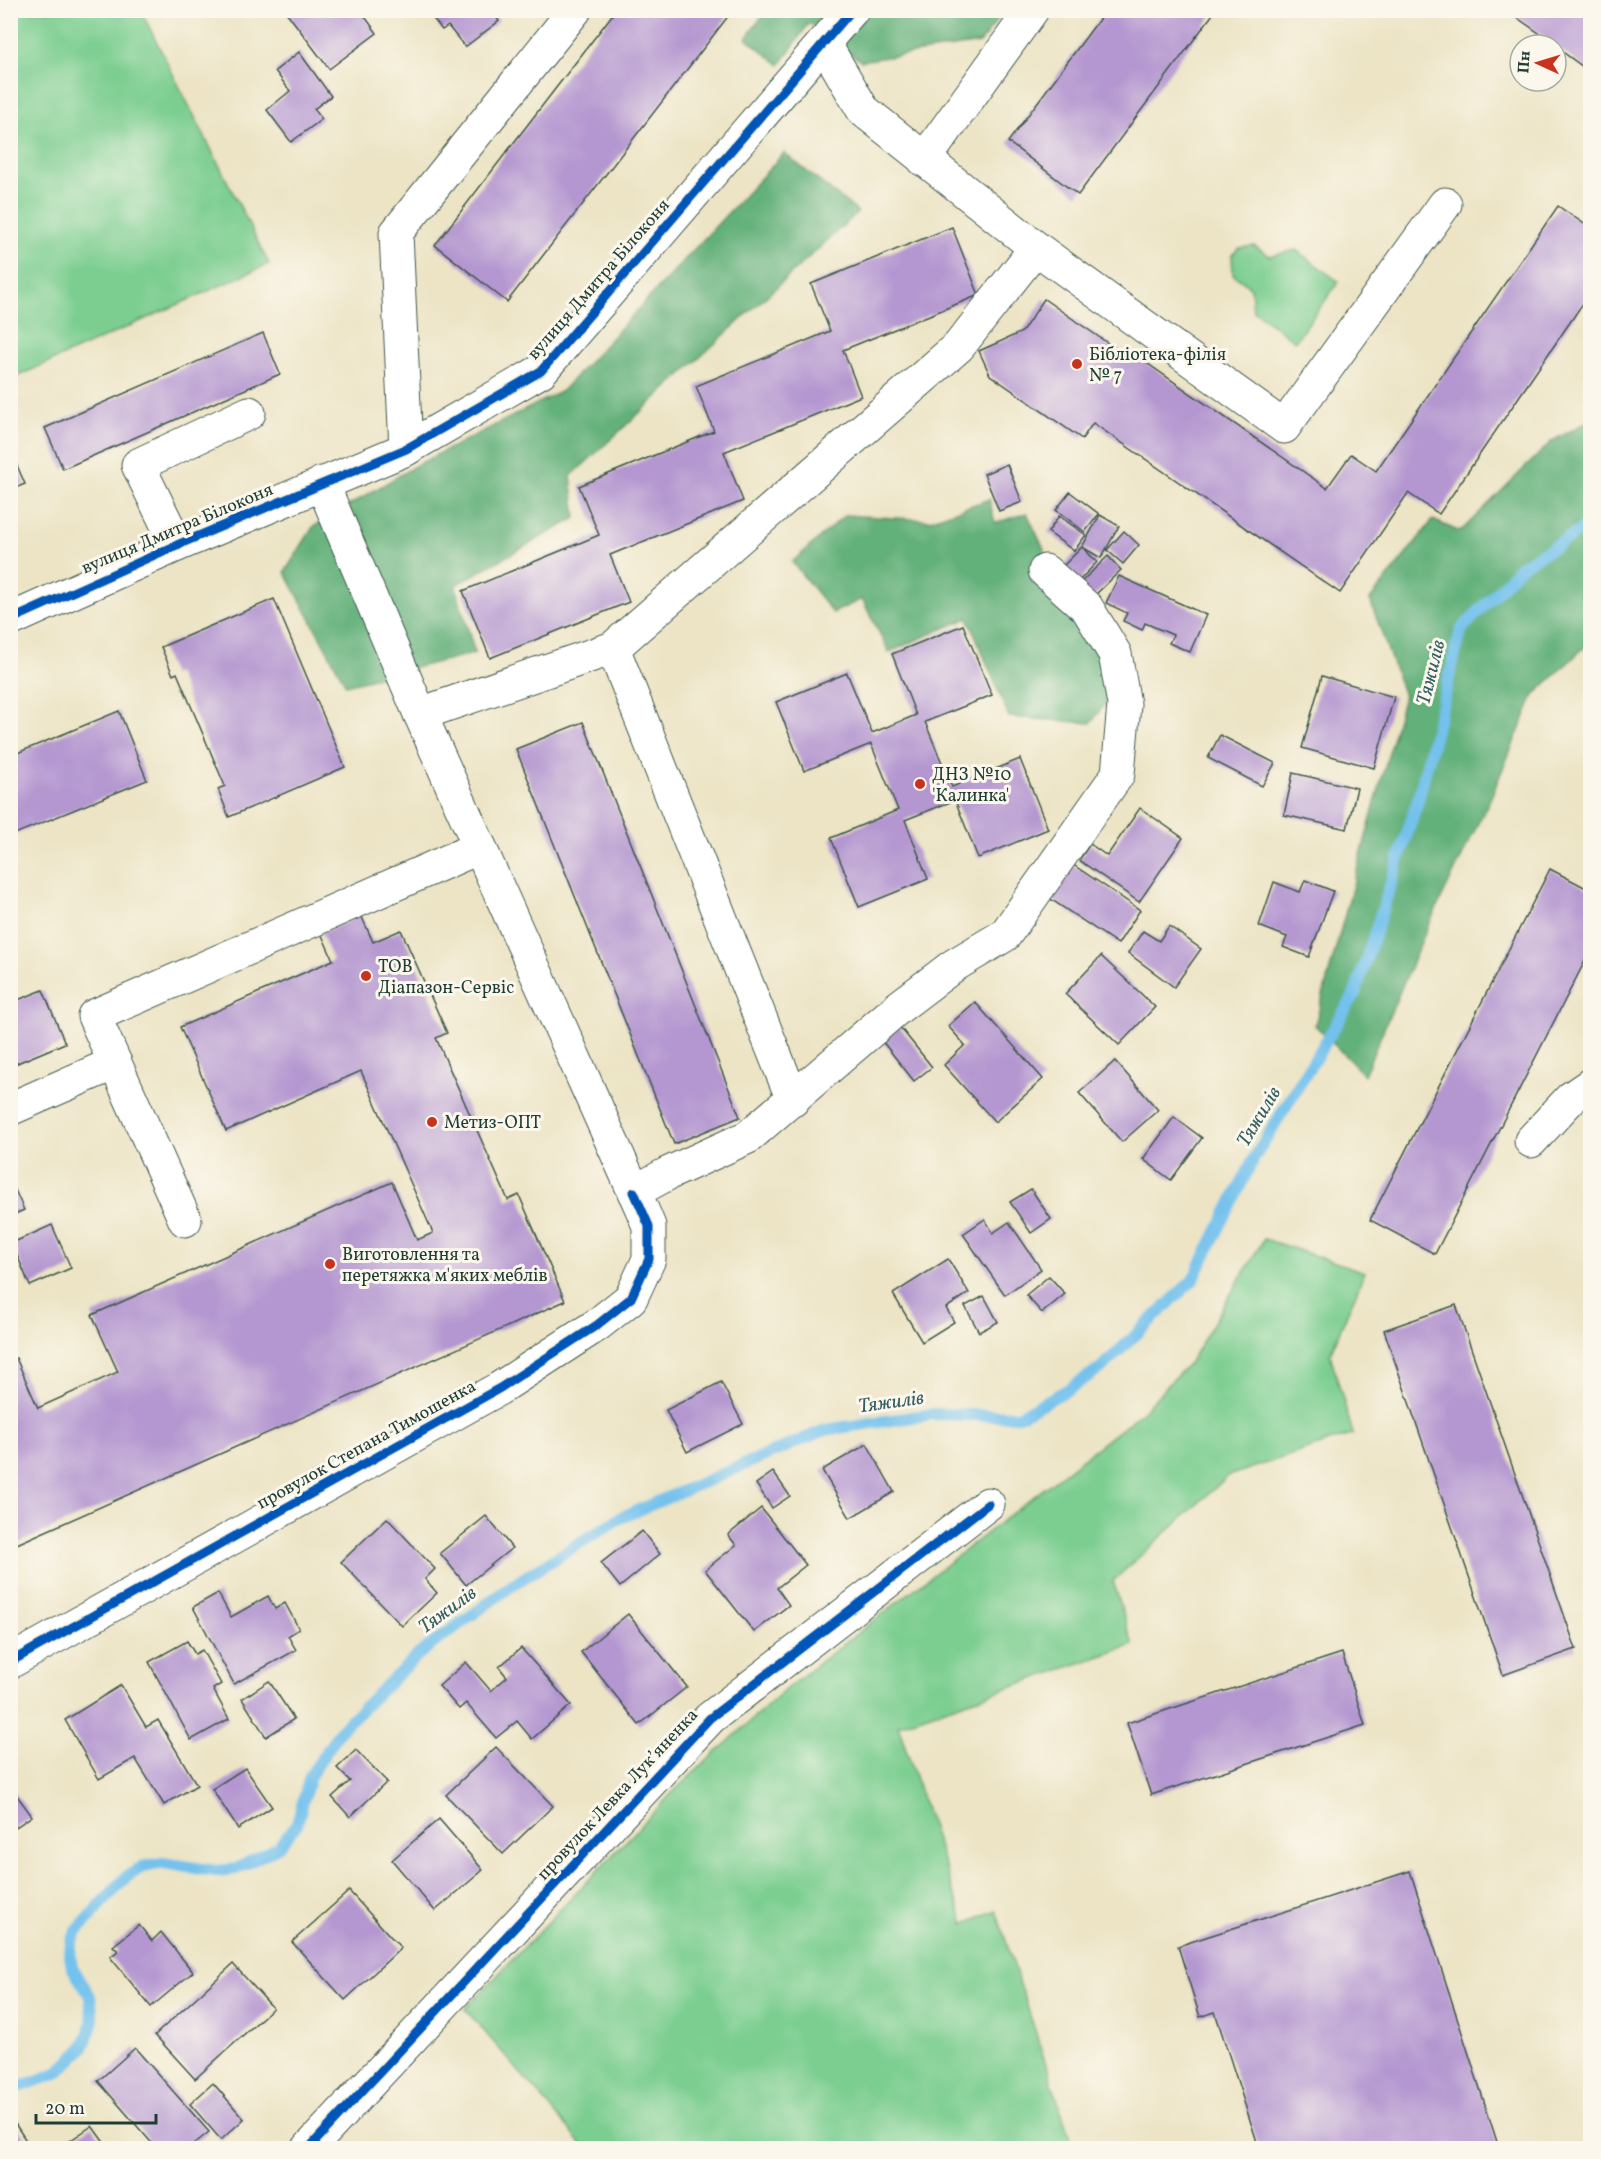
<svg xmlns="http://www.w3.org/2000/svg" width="1601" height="2159" font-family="Vollkorn,serif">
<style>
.green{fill:#7bce90;stroke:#4d8662;stroke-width:1.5}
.forest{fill:#64b17a;stroke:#427757;stroke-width:1.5}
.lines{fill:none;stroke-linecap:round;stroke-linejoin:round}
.stream{stroke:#73c1ed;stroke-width:12}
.building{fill:#b497d0}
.minor-casing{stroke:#3e564a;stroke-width:35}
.minor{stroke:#fff;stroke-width:33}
.cycleway-casing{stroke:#fbf7ec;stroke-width:13}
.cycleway{stroke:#0057b8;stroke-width:9}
.poi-dot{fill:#c8321e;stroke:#fbf7ec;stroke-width:2}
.labels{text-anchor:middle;stroke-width:6;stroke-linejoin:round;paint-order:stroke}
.street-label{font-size:18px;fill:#1f3d34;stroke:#fbf7ec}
.poi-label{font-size:18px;fill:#1f3d34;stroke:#fbf7ec;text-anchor:start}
.water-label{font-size:20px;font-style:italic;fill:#345e62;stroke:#fbf7ec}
</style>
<rect width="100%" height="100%" fill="#fbf7ec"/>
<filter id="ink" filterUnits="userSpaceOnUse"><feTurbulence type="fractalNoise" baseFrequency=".0167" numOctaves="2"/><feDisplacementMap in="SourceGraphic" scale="12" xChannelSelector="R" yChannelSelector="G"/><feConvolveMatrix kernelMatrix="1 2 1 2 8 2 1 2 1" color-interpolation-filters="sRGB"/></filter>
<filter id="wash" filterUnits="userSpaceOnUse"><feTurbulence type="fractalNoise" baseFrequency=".008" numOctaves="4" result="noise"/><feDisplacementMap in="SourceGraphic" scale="24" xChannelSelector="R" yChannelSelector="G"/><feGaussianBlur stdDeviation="1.35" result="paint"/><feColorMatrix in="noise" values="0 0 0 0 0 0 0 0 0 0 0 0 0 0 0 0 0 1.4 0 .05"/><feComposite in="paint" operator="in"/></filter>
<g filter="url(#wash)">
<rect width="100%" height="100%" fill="#ece4c5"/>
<g class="green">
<path d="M 10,11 L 141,11 L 269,264 L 11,379 Z"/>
<path d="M 1254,246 L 1270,256 L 1296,250 L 1339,282 L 1295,341 L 1253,310 L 1251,288 L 1233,274 L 1232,255 L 1239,248 Z"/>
<path d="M 1264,1239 L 1365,1272 L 1330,1354 L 1353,1434 L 1228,1476 L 1113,1581 L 1133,1645 L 898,1725 L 964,1924 L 996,1910 L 1073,2148 L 585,2148 L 465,2009 L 676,1789 L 787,1688 L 1140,1414 L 1190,1362 Z"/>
</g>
<g class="forest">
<path d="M 766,11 L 1004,11 L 980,43 L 861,61 L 809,23 L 780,65 L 746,38 Z"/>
<path d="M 784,153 L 858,212 L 571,476 L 576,518 L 455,585 L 475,653 L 346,685 L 285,572 L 313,527 L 415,466 L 562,391 Z"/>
<path d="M 1590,420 L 1590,642 L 1534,695 L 1491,797 L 1428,926 L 1364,1075 L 1315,1025 L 1404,696 L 1370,600 L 1433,520 L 1460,532 L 1552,441 Z"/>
<path d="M 989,499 L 995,523 L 1027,513 L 1055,573 L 1117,626 L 1112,694 L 1091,723 L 1009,717 L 968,618 L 889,652 L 862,599 L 833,613 L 792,562 L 845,515 L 930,520 Z"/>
</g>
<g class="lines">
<path class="stream" d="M 10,2083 L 22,2086 L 57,2073 L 83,2048 L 93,2022 L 90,1996 L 72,1967 L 70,1956 L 71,1943 L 77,1931 L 125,1878 L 142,1867 L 163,1863 L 216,1871 L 236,1869 L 278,1847 L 297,1824 L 310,1776 L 342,1728 L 419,1654 L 514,1584 L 620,1518 L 825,1430 L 933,1414 L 1019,1416 L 1067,1390 L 1101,1368 L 1193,1280 L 1254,1158 L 1355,994 L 1418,800 L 1461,630 L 1521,566 L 1590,525"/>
</g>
<g id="blocks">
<g class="building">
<path d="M 290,10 L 360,10 L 377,33 L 329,69 L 287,13 Z"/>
<path d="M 433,10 L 491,10 L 499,21 L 465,47 L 448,26 L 442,30 L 429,13 Z"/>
<path d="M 616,10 L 733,10 L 507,302 L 435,245 Z"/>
<path d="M 1106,10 L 1216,10 L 1078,195 L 1008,142 Z"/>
<path d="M 1506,10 L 1590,10 L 1590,72 L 1556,47 L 1556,45 Z"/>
<path d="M 299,52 L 331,96 L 314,109 L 322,119 L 291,142 L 267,110 L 290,91 L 275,71 Z"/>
<path d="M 1558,206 L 1590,228 L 1590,293 L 1439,514 L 1408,493 L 1340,593 L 1093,423 L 1082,439 L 990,375 L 979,351 L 1022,332 L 1044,299 L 1135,362 L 1138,357 L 1327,488 L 1351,454 L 1376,471 Z"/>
<path d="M 952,227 L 979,295 L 843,350 L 861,396 L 724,452 L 743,501 L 610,555 L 629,602 L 490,658 L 463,591 L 599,535 L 579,486 L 714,431 L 696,386 L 830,331 L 811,284 Z"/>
<path d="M 263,333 L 280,374 L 63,469 L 45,428 Z"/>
<path d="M 10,449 L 25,484 L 10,490 Z"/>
<path d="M 1007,464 L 1022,502 L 999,511 L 984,474 Z"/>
<path d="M 1070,492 L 1099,514 L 1085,532 L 1056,510 Z"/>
<path d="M 1100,515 L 1119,526 L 1101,558 L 1082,547 L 1097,562 L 1073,587 L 1058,571 L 1082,547 Z"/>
<path d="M 1059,516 L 1086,535 L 1074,551 L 1048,532 Z"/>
<path d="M 1124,531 L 1139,545 L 1123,564 L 1107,550 Z"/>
<path d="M 1108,556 L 1121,570 L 1093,597 L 1080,583 Z"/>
<path d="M 1119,576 L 1206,615 L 1190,652 L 1169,643 L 1173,635 L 1145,623 L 1142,630 L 1123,621 L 1127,613 L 1106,603 Z"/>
<path d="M 274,599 L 345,767 L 229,817 L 218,789 L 225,786 L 177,673 L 173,675 L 161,647 Z"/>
<path d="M 963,625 L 992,695 L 925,722 L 952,787 L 1020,759 L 1048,829 L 978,858 L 955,800 L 905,820 L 928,879 L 859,907 L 831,838 L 898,810 L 871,744 L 804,771 L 776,702 L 847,673 L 872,733 L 916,715 L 892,654 Z"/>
<path d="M 1322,676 L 1394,697 L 1374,768 L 1302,748 Z"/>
<path d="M 119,711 L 147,780 L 10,836 L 10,756 Z"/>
<path d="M 583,722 L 740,1117 L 674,1144 L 516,749 Z"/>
<path d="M 1220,735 L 1275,763 L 1262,786 L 1208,758 Z"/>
<path d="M 1293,773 L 1357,788 L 1347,829 L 1284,815 Z"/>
<path d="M 1140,808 L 1183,838 L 1139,902 L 1079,860 L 1090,844 L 1107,856 Z"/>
<path d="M 1069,862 L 1140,910 L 1118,944 L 1046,896 Z"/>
<path d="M 1550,869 L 1590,890 L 1590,951 L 1435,1254 L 1370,1220 Z"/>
<path d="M 1305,880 L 1333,891 L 1309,957 L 1283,947 L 1287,937 L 1259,926 L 1274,882 L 1300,892 Z"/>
<path d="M 361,915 L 373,942 L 401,930 L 447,1033 L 436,1038 L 508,1200 L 519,1195 L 565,1301 L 10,1547 L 10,1361 L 16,1358 L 38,1408 L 118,1372 L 92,1315 L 392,1182 L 417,1240 L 433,1233 L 361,1071 L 226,1131 L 180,1027 L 333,960 L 321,933 Z"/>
<path d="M 1169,926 L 1201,949 L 1174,987 L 1128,953 L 1143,931 L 1159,941 Z"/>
<path d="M 1101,956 L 1155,1007 L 1119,1045 L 1065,994 Z"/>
<path d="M 43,990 L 65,1043 L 10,1066 L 10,1003 Z"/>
<path d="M 975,1002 L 1043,1079 L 995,1122 L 944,1065 L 965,1045 L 948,1026 Z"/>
<path d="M 899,1026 L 932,1067 L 914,1081 L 882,1041 Z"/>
<path d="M 1115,1061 L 1158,1110 L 1122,1142 L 1079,1093 Z"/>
<path d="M 1174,1117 L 1202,1138 L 1171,1180 L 1143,1159 Z"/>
<path d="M 10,1179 L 24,1210 L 10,1216 Z"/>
<path d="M 1031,1189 L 1051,1219 L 1031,1233 L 1010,1202 Z"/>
<path d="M 985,1219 L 993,1233 L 1009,1222 L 1041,1269 L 1005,1295 L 963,1234 Z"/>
<path d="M 52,1225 L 71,1268 L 30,1286 L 12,1243 Z"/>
<path d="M 948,1259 L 969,1293 L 946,1308 L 954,1322 L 922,1342 L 893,1294 Z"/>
<path d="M 1049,1276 L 1065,1294 L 1042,1313 L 1026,1295 Z"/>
<path d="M 984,1296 L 998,1322 L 979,1332 L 965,1306 Z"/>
<path d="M 1456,1305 L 1576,1649 L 1503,1675 L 1384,1330 Z"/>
<path d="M 721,1382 L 743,1424 L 687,1452 L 666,1410 Z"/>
<path d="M 867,1444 L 894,1492 L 850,1518 L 822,1470 Z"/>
<path d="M 773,1472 L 790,1496 L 772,1508 L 756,1484 Z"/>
<path d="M 761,1508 L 806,1565 L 777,1588 L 789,1605 L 754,1632 L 705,1570 L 736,1545 L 728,1535 Z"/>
<path d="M 486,1516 L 512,1548 L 466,1585 L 440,1553 Z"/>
<path d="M 387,1518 L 435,1569 L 425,1579 L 437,1593 L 402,1626 L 341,1562 Z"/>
<path d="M 642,1531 L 660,1554 L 620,1587 L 601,1563 Z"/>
<path d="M 218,1593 L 231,1617 L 268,1596 L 275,1609 L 285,1603 L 299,1629 L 288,1636 L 296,1650 L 234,1684 L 193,1607 Z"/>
<path d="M 628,1614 L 687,1687 L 639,1725 L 581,1652 Z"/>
<path d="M 187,1641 L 195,1654 L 202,1650 L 221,1684 L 213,1689 L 229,1719 L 191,1740 L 149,1662 Z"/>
<path d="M 521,1648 L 571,1705 L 532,1739 L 517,1721 L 496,1738 L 466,1703 L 459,1709 L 439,1686 L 466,1662 L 491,1691 L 507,1677 L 499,1667 Z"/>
<path d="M 1342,1653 L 1365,1725 L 1151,1795 L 1127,1723 Z"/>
<path d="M 269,1681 L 294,1719 L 266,1737 L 242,1699 Z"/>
<path d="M 121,1685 L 146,1727 L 158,1720 L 197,1785 L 164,1805 L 135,1758 L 99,1779 L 65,1720 Z"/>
<path d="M 496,1747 L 553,1806 L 503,1854 L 446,1795 Z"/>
<path d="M 356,1750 L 387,1782 L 350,1817 L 332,1797 L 350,1781 L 337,1768 Z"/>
<path d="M 245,1768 L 272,1807 L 238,1829 L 212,1789 Z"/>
<path d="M 10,1786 L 32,1816 L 10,1831 Z"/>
<path d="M 439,1819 L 483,1870 L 435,1911 L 392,1860 Z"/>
<path d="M 1410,1871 L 1499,2148 L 1259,2148 L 1215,2012 L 1200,2017 L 1178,1946 Z"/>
<path d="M 349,1891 L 401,1948 L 345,2000 L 292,1942 Z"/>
<path d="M 139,1925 L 152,1941 L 161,1932 L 193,1972 L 151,2007 L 110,1957 L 118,1951 L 113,1946 Z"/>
<path d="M 233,1964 L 273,2008 L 195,2079 L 155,2035 Z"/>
<path d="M 135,2048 L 209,2132 L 189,2148 L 156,2148 L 98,2081 Z"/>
<path d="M 213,2083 L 244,2119 L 221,2140 L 190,2104 Z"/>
<path d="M 10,2116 L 29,2145 L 24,2148 L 10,2148 Z"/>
<path d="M 92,2126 L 108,2148 L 59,2148 Z"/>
</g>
</g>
</g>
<g filter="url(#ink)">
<use href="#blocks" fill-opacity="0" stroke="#3e564a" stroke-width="1.5"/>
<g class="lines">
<defs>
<g id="minor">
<path d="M 824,43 L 863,110 L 1036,248 L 1284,427 L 1445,204"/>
<path d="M 924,160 L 1032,10"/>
<path d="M 406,449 L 396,233 L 575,10"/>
<path d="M 177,545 L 138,465 L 249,413"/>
<path d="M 10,620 L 177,545 L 406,449 L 541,371 L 852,10"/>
<path d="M 613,648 L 793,1100"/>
<path d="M 420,714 L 613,648 L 959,346 L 1036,248"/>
<path d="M 10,1109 L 115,1063"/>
<path d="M 1531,1141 L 1571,1098 L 1590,1085"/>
<path d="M 634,1192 L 667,1174 L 748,1137 L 899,1007 L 953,966 L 1005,935 L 1118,774 L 1124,704 L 1115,654 L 1087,608 L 1045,571"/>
<path d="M 185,1220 L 94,1016 L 480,847"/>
<path d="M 10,1662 L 500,1388 L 597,1325 L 631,1298 L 649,1259 L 649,1226 L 641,1207 L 420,714 L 322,483"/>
<path d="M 309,2148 L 710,1718 L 988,1504"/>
</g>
</defs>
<use href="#minor" class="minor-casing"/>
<use href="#minor" class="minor"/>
<defs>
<g id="cycleway">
<path d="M 10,620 L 177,545 L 406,449 L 541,371 L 852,10"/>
<path d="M 10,1662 L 500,1388 L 597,1325 L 631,1298 L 649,1259 L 649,1226 L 634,1192"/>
<path d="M 309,2148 L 710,1718 L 988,1504"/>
</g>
</defs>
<use href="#cycleway" class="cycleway-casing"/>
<use href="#cycleway" class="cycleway"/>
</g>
</g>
<g class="poi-dot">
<circle cx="1077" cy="364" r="6"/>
<circle cx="920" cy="784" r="6"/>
<circle cx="366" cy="976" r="6"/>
<circle cx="432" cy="1122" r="6"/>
<circle cx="330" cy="1264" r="6"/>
</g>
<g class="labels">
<g class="street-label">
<text transform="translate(598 279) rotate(-49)" y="6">вулиця Дмитра Білоконя</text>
<text transform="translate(177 528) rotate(-23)" y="6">вулиця Дмитра Білоконя</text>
<text transform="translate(366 1444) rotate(-29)" y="6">провулок Степана Тимошенка</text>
<text transform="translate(617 1794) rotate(-47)" y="6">провулок Левка Лукʼяненка</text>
</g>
<g class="poi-label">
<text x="1089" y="360">Бібліотека-філія<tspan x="1089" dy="21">№ 7</tspan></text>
<text x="932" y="780">ДНЗ №10<tspan x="932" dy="21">'Калинка'</tspan></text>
<text x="378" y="972">ТОВ<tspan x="378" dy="21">Діапазон-Сервіс</tspan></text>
<text x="444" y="1128">Метиз-ОПТ</text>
<text x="342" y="1260">Виготовлення та<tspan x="342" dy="21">перетяжка м'яких меблів</tspan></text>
</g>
<g class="water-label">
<text transform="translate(1430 672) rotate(-76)" y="7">Тяжилів</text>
<text transform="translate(1258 1116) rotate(-59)" y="7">Тяжилів</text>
<text transform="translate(891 1401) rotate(-8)" y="7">Тяжилів</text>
<text transform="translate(447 1609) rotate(-36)" y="7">Тяжилів</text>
</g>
</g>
<rect width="1601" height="2159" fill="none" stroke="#fbf7ec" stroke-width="36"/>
<g transform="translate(1538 63) rotate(274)"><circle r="28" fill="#fbf7ec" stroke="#a3ada2" stroke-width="1.5"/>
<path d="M0-4.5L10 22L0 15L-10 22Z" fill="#c8321e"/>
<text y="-9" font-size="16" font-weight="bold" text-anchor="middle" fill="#1f3d34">Пн</text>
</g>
<path d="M36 2114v9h120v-9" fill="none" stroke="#1f3d34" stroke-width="3"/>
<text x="45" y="2114" font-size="18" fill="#1f3d34" stroke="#fbf7ec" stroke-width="4.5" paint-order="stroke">20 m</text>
</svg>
